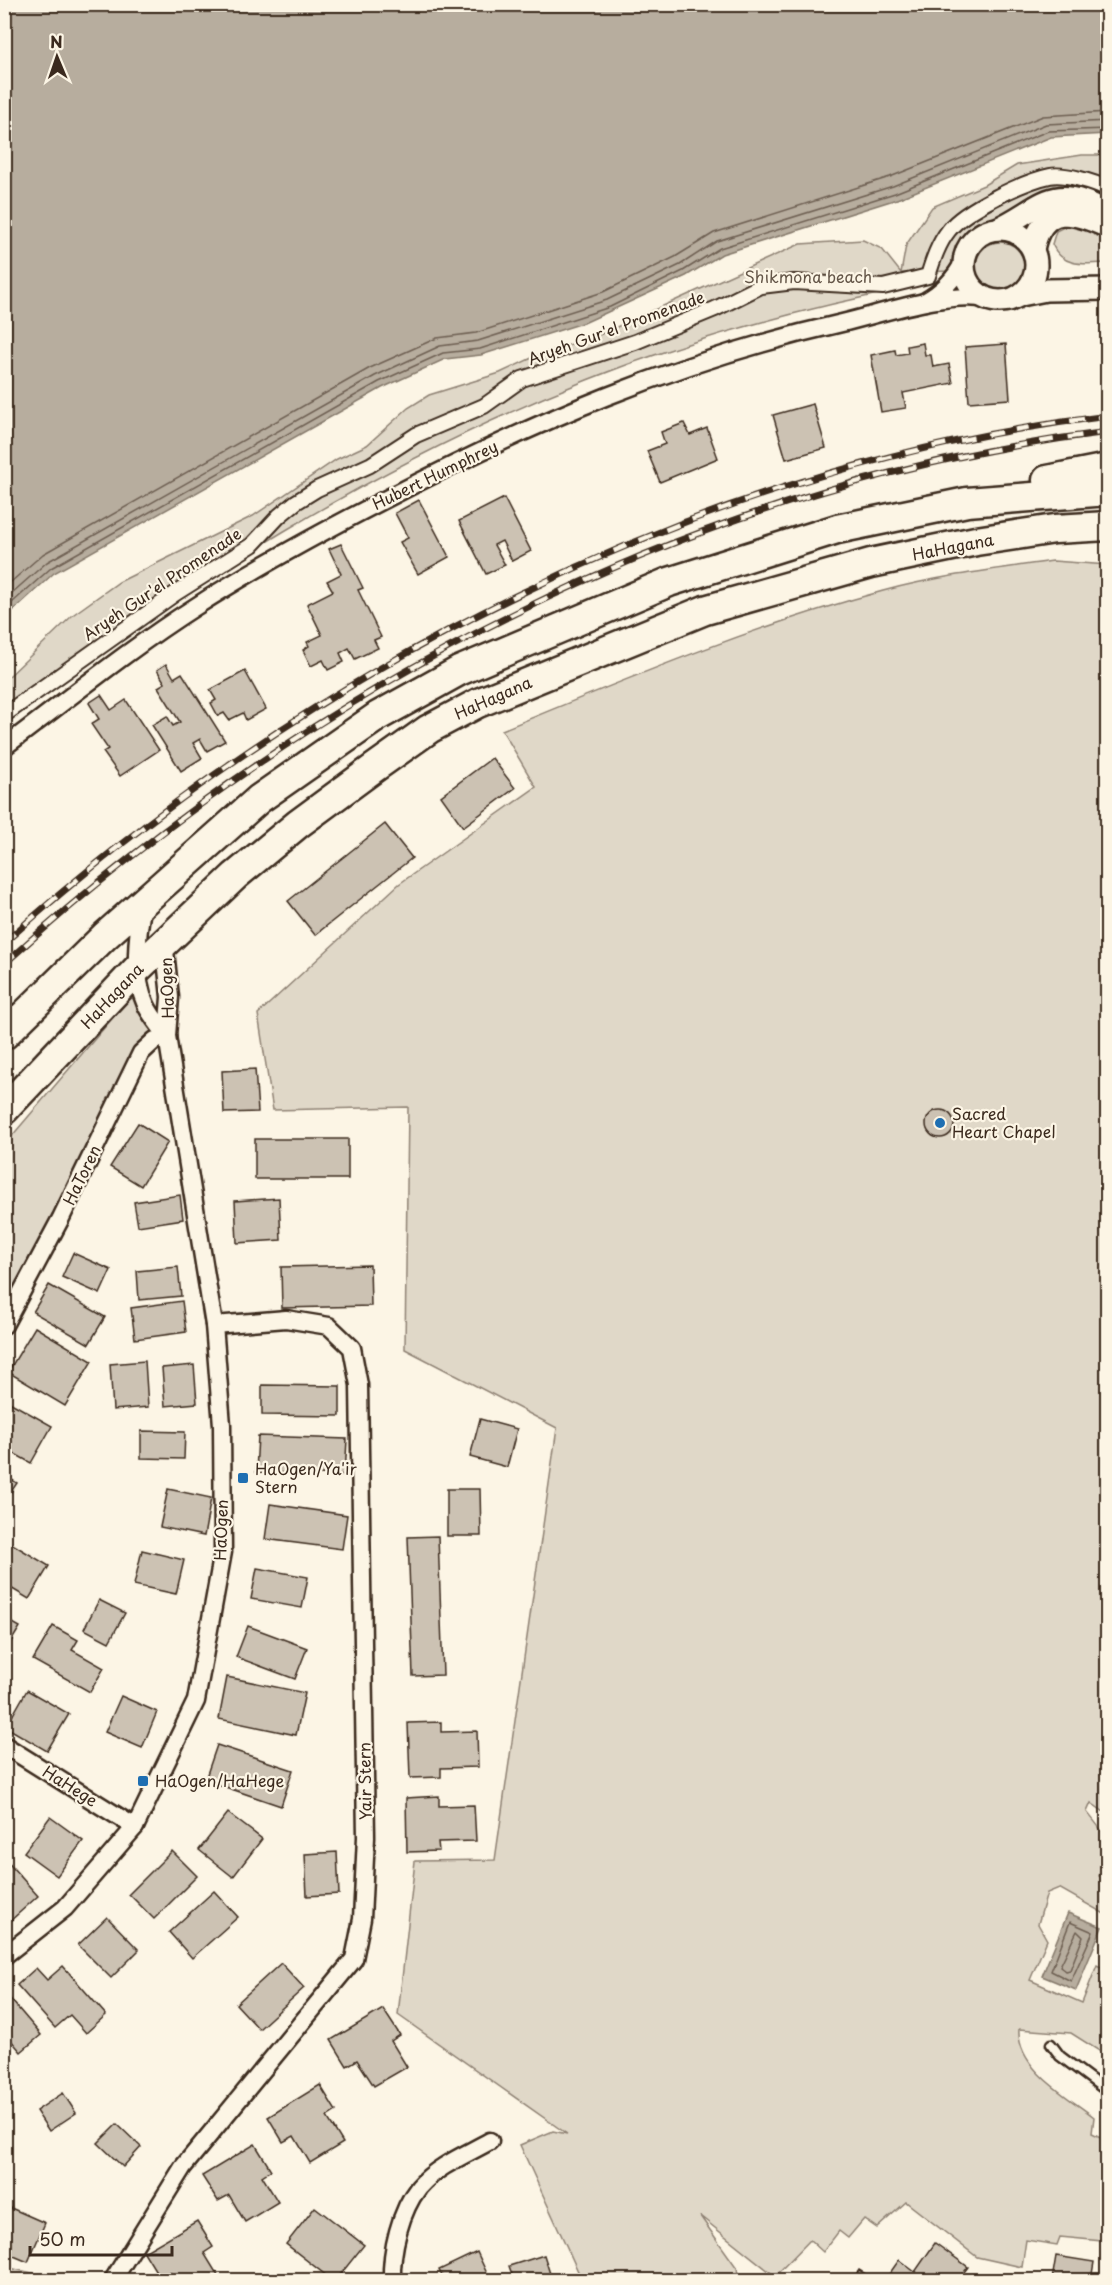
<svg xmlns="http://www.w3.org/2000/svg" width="1112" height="2285" font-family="'Playpen Sans',sans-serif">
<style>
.green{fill:#e0d8c8;stroke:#8e8173;stroke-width:1.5}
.water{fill:#b7ad9e;stroke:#85796b;stroke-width:1.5}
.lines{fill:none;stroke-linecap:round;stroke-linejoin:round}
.shore{stroke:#6d5e51;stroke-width:1.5}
.building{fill:#ccc2b3;stroke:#3b2a1e;stroke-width:1.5}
.service-casing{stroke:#3b2a1e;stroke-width:13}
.pedestrian-casing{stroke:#3b2a1e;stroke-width:18}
.minor-casing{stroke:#3b2a1e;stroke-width:21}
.tertiary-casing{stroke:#3b2a1e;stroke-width:26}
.trunk-casing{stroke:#3b2a1e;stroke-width:33}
.service{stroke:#fcf5e5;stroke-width:8}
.pedestrian{stroke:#fcf5e5;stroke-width:14}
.minor{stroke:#fcf5e5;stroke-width:16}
.tertiary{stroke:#fcf5e5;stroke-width:21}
.trunk{stroke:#fcf5e5;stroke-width:28}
.rail-casing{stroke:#3b2a1e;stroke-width:7}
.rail{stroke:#fcf5e5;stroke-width:4.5;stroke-dasharray:14;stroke-linecap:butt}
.poi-dot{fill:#1f6fb2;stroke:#fcf5e5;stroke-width:2}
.labels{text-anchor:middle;stroke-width:4.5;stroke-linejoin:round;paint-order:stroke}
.park-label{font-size:16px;fill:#645648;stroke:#fcf5e5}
.street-label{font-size:16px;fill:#3b2a1e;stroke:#fcf5e5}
.poi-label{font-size:16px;fill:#3b2a1e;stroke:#fcf5e5;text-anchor:start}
</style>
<rect width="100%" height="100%" fill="#fcf5e5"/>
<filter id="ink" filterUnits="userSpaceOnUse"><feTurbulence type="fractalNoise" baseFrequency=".0167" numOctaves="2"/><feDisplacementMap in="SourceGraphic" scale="12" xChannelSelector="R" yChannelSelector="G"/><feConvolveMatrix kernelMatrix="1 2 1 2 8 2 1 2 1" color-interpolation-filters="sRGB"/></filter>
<g filter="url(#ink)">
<g class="green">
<path d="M 1082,155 L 1107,155 L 1107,203 L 1091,190 L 1071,188 L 1048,189 L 1030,196 L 1010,215 L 968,234 L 949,271 L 902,273 L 917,286 C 804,308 693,338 587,380 C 381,461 179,588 5,723 L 5,680 L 74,614 L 119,582 L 253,516 L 337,459 L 367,445 L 408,408 L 429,395 L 500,373 L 536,356 L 599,335 L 800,244 L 863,240 L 882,249 L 901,273 L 906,245 L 932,207 L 984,185 L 1017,165 Z"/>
<path d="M 1077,224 L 1107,240 L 1107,263 C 1085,264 1062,268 1052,244 L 1056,231 L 1068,225 Z"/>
<circle cx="1000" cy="266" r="24"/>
<path d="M 1053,561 L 1108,565 L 1107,1814 L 1091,1803 L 1087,1812 C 1111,1842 1111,1839 1099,1876 L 1107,1881 L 1108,1916 L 1059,1888 L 1047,1893 L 1038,1924 L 1047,1940 L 1030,1980 L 1082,2003 L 1097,1965 L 1107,1970 L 1107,2056 L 1071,2033 L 1019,2029 C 1016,2068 1067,2096 1094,2117 L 1092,2133 L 1107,2140 L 1107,2280 L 1105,2280 L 1102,2241 L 1060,2237 L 1057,2245 L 1026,2240 L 1022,2267 L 977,2257 L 906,2202 L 877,2228 L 864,2219 L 848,2238 L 839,2231 L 823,2252 L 810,2240 L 775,2276 L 700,2216 L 737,2268 L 739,2280 L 582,2280 L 520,2145 L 553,2131 L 567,2134 L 398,2015 L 415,1861 L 495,1860 L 557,1428 L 405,1349 L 408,1107 L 273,1110 L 258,1014 L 399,884 L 536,787 L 502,730 C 627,679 752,626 883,591 C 938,576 996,569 1053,561 Z"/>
<path d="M 134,993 L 159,1033 L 141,1041 L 45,1232 L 5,1303 L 5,1144 Z"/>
<path d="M 5,2267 L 64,2280 L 5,2280 Z"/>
</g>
<g class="water">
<path d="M 5,4 L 1107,5 L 1107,134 L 1051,137 L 897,199 L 722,254 L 686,276 L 586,322 L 481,355 L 445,359 L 382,388 L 54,573 L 5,618 Z"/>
<path d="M 1068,1913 L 1102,1927 L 1076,1990 L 1042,1976 Z"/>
</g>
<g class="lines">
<g class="shore">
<path d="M 4,588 L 43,554 L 370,368 L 437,338 L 476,333 L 603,292 L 675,257 L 714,233 L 890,177 L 1043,116 L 1108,112"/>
<path d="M 4,600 L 47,562 L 375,376 L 440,346 L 478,341 L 607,300 L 680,265 L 717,241 L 893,186 L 1046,124 L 1108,121"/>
<path d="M 4,610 L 51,568 L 379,382 L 443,353 L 480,349 L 610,307 L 683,271 L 720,248 L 895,193 L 1048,131 L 1108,129"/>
<path d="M 1070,1922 L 1093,1932 L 1071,1981 L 1051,1971 Z"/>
<path d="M 1077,1931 L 1083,1937 L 1070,1970 L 1066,1971 L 1060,1966 Z"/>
</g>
</g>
<g class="building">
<path d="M 923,343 L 925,355 L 931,355 L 933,367 L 949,364 L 953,383 L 903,393 L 906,408 L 881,412 L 871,355 L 895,350 L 896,355 L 908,353 L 907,346 Z"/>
<path d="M 1006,344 L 1010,399 L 969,402 L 965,347 Z"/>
<path d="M 813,404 L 826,448 L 786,459 L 773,415 Z"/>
<path d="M 684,423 L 690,435 L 707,428 L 718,458 L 660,482 L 647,451 L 665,444 L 661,432 Z"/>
<path d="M 504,498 L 531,551 L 512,561 L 502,541 L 494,545 L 505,565 L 486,574 L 459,521 Z"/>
<path d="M 419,500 L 449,557 L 418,574 L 400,542 L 408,538 L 395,513 Z"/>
<path d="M 341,544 L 363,588 L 358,590 L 381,637 L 374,640 L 378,648 L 355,659 L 349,648 L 340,653 L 344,662 L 328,670 L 323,660 L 311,666 L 303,650 L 309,646 L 307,642 L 322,635 L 307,604 L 333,591 L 327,581 L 341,574 L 329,549 Z"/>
<path d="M 166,664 L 174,678 L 182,673 L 225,741 L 207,751 L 200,739 L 193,743 L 202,758 L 181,771 L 152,725 L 167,716 L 173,726 L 180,722 L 158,687 L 165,683 L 157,670 Z"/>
<path d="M 245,671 L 266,709 L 246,720 L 243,713 L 229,720 L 224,713 L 218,716 L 211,703 L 216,700 L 210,690 Z"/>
<path d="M 101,695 L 111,710 L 126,700 L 159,750 L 120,776 L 103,752 L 108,749 L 91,724 L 99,719 L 89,703 Z"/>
<path d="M 492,758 L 515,788 L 463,827 L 441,796 Z"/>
<path d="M 385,824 L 412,858 L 315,935 L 288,901 Z"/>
<path d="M 255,1069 L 258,1112 L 224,1113 L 222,1071 Z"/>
<circle cx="940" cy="1124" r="14"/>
<path d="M 138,1123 L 168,1142 L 141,1186 L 110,1167 Z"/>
<rect x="255" y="1139" width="93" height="40"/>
<path d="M 180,1195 L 183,1219 L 138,1226 L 134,1202 Z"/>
<path d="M 279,1198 L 281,1240 L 237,1243 L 235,1201 Z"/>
<path d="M 73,1253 L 111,1270 L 100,1294 L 62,1277 Z"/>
<path d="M 370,1265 L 371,1306 L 282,1308 L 281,1267 Z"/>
<path d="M 178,1267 L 181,1296 L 139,1300 L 137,1271 Z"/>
<path d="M 49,1285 L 105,1317 L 89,1344 L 33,1312 Z"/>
<path d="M 182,1301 L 186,1332 L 135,1339 L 131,1308 Z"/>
<path d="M 35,1327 L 92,1361 L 65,1406 L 8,1372 Z"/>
<path d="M 145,1361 L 148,1407 L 113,1410 L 110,1364 Z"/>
<path d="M 194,1365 L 197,1403 L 165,1406 L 162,1368 Z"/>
<path d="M 262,1385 L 340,1386 L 340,1416 L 262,1415 Z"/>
<path d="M 4,1399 L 52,1426 L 31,1463 L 4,1448 Z"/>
<path d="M 480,1419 L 517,1429 L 507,1467 L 470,1457 Z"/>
<path d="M 141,1431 L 185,1432 L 184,1459 L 141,1458 Z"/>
<path d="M 258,1436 L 347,1439 L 345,1475 L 256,1472 Z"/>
<path d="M 4,1475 L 17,1483 L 4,1502 Z"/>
<path d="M 168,1489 L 211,1498 L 204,1536 L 160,1527 Z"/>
<path d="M 447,1489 L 480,1489 L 481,1536 L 447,1536 Z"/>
<path d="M 270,1504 L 347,1515 L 342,1549 L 265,1539 Z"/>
<path d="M 438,1536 L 443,1675 L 413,1676 L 408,1537 Z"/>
<path d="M 4,1539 L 49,1566 L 29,1599 L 4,1584 Z"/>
<path d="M 142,1550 L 184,1560 L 176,1594 L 134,1585 Z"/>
<path d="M 257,1568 L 308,1577 L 302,1608 L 251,1599 Z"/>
<path d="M 99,1600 L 125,1613 L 109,1642 L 84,1629 Z"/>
<path d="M 4,1618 L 20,1627 L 4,1653 Z"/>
<path d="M 53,1626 L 78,1640 L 72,1650 L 104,1668 L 90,1692 L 33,1660 Z"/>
<path d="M 248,1626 L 307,1648 L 295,1679 L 236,1657 Z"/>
<path d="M 227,1677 L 305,1693 L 296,1735 L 219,1719 Z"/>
<path d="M 27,1690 L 69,1714 L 47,1751 L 6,1727 Z"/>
<path d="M 121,1696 L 157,1712 L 142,1748 L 105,1732 Z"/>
<path d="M 441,1722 L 441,1732 L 477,1731 L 478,1767 L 441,1768 L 441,1777 L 410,1778 L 408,1723 Z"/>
<path d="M 217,1745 L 293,1770 L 281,1806 L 205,1780 Z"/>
<path d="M 439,1796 L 439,1806 L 474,1805 L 476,1841 L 438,1842 L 439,1851 L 407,1852 L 406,1798 Z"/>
<path d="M 228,1813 L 262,1839 L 233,1877 L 199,1850 Z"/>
<path d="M 50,1817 L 83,1841 L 57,1876 L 24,1852 Z"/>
<path d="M 172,1851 L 197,1876 L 154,1919 L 129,1894 Z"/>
<path d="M 337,1852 L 339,1894 L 307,1896 L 305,1854 Z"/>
<path d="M 4,1858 L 38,1896 L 9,1922 L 4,1917 Z"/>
<path d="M 214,1891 L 238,1917 L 192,1958 L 169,1932 Z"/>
<path d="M 107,1917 L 139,1950 L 111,1978 L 78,1945 Z"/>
<path d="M 281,1963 L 304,1988 L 259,2029 L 236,2004 Z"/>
<path d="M 63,1966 L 106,2015 L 86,2033 L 70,2015 L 55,2028 L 17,1985 L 36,1968 L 47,1980 Z"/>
<path d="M 6,1994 L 41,2035 L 21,2052 L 4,2032 Z"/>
<path d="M 383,2009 L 400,2035 L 391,2041 L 407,2067 L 374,2086 L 357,2060 L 347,2066 L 331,2040 Z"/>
<path d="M 320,2085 L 336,2111 L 327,2117 L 343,2143 L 310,2163 L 294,2136 L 283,2142 L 268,2117 Z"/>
<path d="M 63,2093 L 76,2113 L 49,2131 L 36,2111 Z"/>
<path d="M 117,2124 L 141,2147 L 123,2167 L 98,2143 Z"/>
<path d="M 255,2144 L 271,2170 L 262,2176 L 278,2202 L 245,2222 L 229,2195 L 218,2201 L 202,2176 Z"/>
<path d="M 4,2205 L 45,2223 L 28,2262 L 4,2252 Z"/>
<path d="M 315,2207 L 364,2245 L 336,2280 L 332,2280 L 286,2244 Z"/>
<path d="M 197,2221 L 213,2247 L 204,2253 L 220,2279 L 176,2280 L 170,2272 L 160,2278 L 144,2252 Z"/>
<path d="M 935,2243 L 968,2267 L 958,2280 L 885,2280 L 899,2260 L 915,2272 Z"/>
<path d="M 477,2252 L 490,2280 L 444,2280 L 439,2270 Z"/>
<path d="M 544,2255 L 552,2280 L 514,2280 L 509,2266 Z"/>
<path d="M 1056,2256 L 1094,2262 L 1091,2280 L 1052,2280 Z"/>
<path d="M 859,2270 L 875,2280 L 852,2280 Z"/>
<path d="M 1021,2276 L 1047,2280 L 1021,2280 Z"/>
</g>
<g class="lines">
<defs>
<path id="service" d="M 1051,2044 L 1060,2056 L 1108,2092"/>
<path id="pedestrian" d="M 4,715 L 176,593 L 252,545 L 279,516 L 296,502 L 317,489 L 370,465 L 416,435 L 484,406 L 522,379 L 635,342 L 715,309 L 761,286 L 794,282 L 883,287 L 928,276 C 933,260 938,244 949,230 C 964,210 1025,181 1050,176 C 1064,173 1095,182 1108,189"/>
<g id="minor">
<path d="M 924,302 C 942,292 955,279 964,261"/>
<path d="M 4,747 C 67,700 129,649 195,607 C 255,568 318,534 382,501 C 531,423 677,360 842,323 C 884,313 945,291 988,299"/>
<path d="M 143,904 C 137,935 132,975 146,1005 C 151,1016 160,1026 167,1036"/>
<path d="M 4,1325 L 61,1218 L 141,1053 L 155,1040 L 167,1036"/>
<path d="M 4,1745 L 135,1827"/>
<path d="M 4,1956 L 65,1908 L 135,1827 L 196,1701 L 223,1552 L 222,1425 L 214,1325 L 167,1036 L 170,997 L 164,941"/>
<path d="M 113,2280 L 183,2167 L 354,1959 L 362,1919 L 366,1837 L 359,1385 L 352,1348 L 329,1326 L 286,1319 L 214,1325"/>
<path d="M 392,2280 C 391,2251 400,2211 419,2187 C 437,2166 467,2154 490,2141"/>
</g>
<g id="tertiary">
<circle cx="1000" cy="265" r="36"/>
<path d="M 997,229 C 1044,207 1051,180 1108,213"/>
<path d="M 1033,249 C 1043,202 1074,211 1108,227"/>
<path d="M 1021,295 L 1046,290 L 1108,289"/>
</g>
<g id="trunk">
<path d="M 1047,480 L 1108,468"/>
<path d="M 4,1035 L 105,936 L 259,799 L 378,716 L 459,671 L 669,582 L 837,529 L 967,502 L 1108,491"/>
<path d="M 4,1110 L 138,968 L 235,876 L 298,824 L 374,768 L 429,729 L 478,703 L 705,610 L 871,563 L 976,541 L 1055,529 L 1108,526"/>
</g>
</defs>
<use href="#service" class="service-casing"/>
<use href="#pedestrian" class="pedestrian-casing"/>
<use href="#minor" class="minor-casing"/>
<use href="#tertiary" class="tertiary-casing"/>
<use href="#trunk" class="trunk-casing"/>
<use href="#service" class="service"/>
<use href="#pedestrian" class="pedestrian"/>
<use href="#minor" class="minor"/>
<use href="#tertiary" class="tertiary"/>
<use href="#trunk" class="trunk"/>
<defs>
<g id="rail">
<path d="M 4,943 C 305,671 702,464 1108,416"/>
<path d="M 4,964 C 310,687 695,482 1108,432"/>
</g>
</defs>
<use href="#rail" class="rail-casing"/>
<use href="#rail" class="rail"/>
</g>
</g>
<g class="poi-dot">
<circle cx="940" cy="1123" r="6"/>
<rect x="237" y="1472" width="12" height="12" rx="3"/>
<rect x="137" y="1775" width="12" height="12" rx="3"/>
</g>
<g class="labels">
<g class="park-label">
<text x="808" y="283">Shikmona beach</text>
</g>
<g class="street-label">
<text transform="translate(616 328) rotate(-20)" y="6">Aryeh Gur'el Promenade</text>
<text transform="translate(435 475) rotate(-26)" y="6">Hubert Humphrey</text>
<text transform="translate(953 547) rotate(-11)" y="6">HaHagana</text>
<text transform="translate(162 584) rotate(-34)" y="6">Aryeh Gur'el Promenade</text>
<text transform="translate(493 698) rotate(-24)" y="6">HaHagana</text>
<text transform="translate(167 988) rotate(-92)" y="6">HaOgen</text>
<text transform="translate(112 996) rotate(-47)" y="6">HaHagana</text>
<text transform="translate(82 1175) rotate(-64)" y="6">HaToren</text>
<text transform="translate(221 1530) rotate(-88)" y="6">HaOgen</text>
<text transform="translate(365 1781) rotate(-91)" y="6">Yair Stern</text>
<text transform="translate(70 1786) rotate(32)" y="6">HaHege</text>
</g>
<g class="poi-label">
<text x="952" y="1120">Sacred<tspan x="952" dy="18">Heart Chapel</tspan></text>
<text x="255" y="1475">HaOgen/Ya'ir<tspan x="255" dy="18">Stern</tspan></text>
<text x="155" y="1787">HaOgen/HaHege</text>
</g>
</g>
<rect width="1112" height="2285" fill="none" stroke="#fcf5e5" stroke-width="24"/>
<rect x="12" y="12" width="1088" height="2261" fill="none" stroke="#3b2a1e" stroke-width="2" filter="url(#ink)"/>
<g transform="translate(57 57) rotate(358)" stroke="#fcf5e5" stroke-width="4.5" paint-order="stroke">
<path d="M0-4.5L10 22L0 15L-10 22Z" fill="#3b2a1e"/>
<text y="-9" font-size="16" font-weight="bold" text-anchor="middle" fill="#3b2a1e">N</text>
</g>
<path d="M30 2246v9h142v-9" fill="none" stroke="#3b2a1e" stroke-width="3"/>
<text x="39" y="2246" font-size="18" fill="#3b2a1e" stroke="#fcf5e5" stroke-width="4.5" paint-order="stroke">50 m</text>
</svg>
